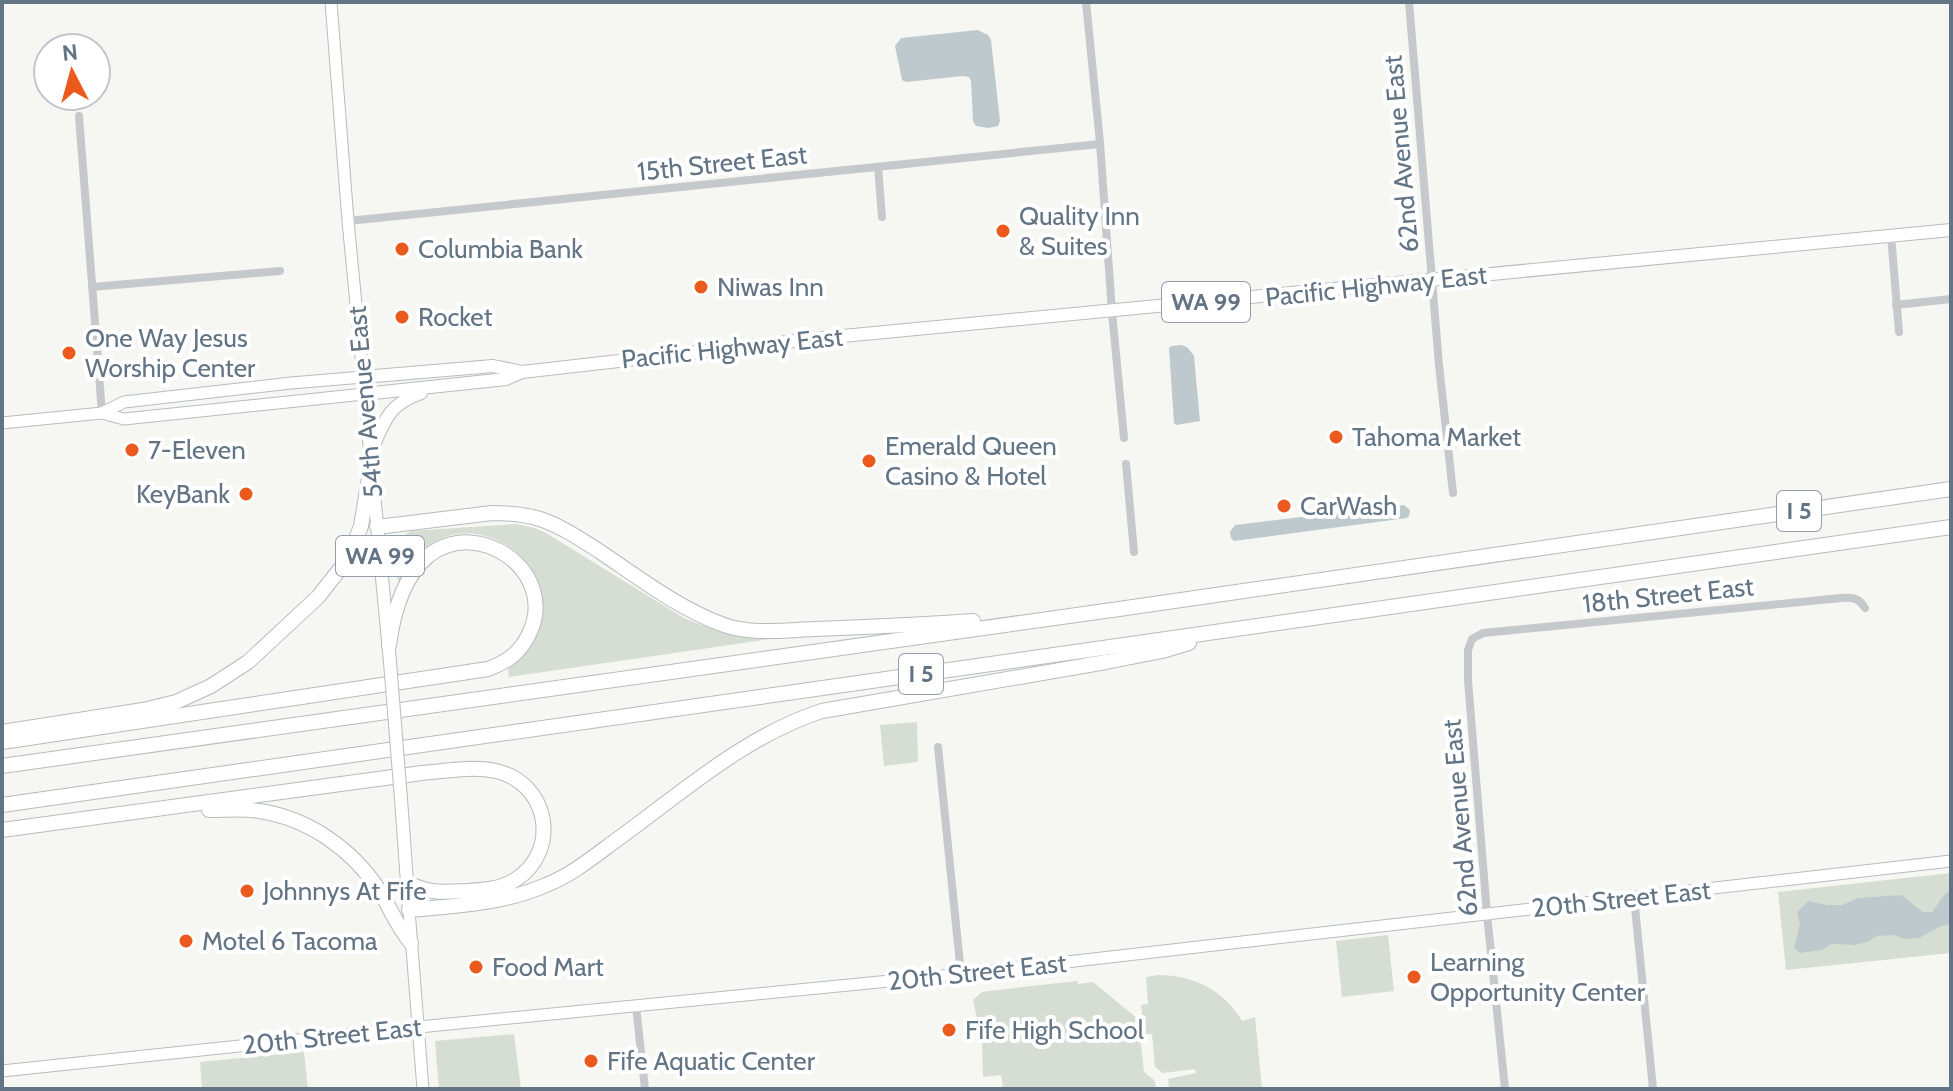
<svg xmlns="http://www.w3.org/2000/svg" width="1953" height="1091" font-family="Cabin,sans-serif">
<style>
.green{fill:#d6ded3}
.water{fill:#bec9ce}
.lines{fill:none;stroke-linecap:round;stroke-linejoin:round}
.secondary-casing{stroke:#b7bcc1;stroke-width:13}
.primary-casing{stroke:#b8bcc0;stroke-width:14}
.highway-casing{stroke:#b7bbbe;stroke-width:16}
.street{stroke:#c5c9cc;stroke-width:8}
.secondary{stroke:#fff;stroke-width:11}
.primary{stroke:#fff;stroke-width:12}
.highway{stroke:#fff;stroke-width:14}
.primary-bridge-casing{stroke:#b8bcc0;stroke-width:14;stroke-linecap:butt}
.primary-bridge{stroke:#fff;stroke-width:12}
.poi-dot{fill:#eb591d;stroke:#fff;stroke-width:3}
.labels{text-anchor:middle;stroke-width:8;stroke-linejoin:round;paint-order:stroke}
.shield{fill:#fff;stroke:#929eaa;stroke-width:2}
.shield-label{font-size:24px;font-weight:bold;fill:#637485}
.street-label{font-size:26px;fill:#637485;stroke:#fff}
.poi-label{font-size:26px;fill:#637485;stroke:#fff;text-anchor:start}
</style>
<rect width="100%" height="100%" fill="#f6f6f2"/>
<g class="green">
<path d="M 516,524 L 535,528 L 546,533 L 684,618 C 713,631 740,635 771,637 L 771,639 L 509,677 L 508,669 C 612,587 457,464 399,582 C 391,566 392,540 411,531 Z"/>
<path d="M 917,722 L 918,762 L 884,766 L 880,725 Z"/>
<path d="M 1951,873 L 1951,953 L 1786,970 L 1778,892 Z"/>
<path d="M 1388,935 L 1394,991 L 1342,997 L 1336,941 Z"/>
<path d="M 1159,975 C 1193,975 1224,990 1242,1021 L 1255,1017 L 1262,1089 L 1247,1089 L 1246,1087 L 1227,1089 L 1169,1089 L 1168,1079 L 1196,1073 L 1195,1069 L 1163,1073 L 1155,1067 L 1152,1034 L 1144,1034 L 1141,1005 L 1148,1004 L 1146,977 Z"/>
<path d="M 1077,981 L 1078,984 L 1093,982 L 1138,1019 L 1144,1072 L 1154,1080 L 1156,1085 L 1154,1089 L 1003,1089 L 1001,1075 L 983,1077 L 982,1041 L 973,1000 L 982,992 L 988,991 Z"/>
<path d="M 514,1034 L 521,1089 L 439,1089 L 435,1041 Z"/>
<path d="M 304,1052 L 308,1089 L 202,1089 L 200,1062 Z"/>
</g>
<g class="water">
<path d="M 978,30 L 988,35 L 991,40 L 1000,121 L 998,126 L 989,128 L 976,126 L 973,121 L 971,81 L 969,77 L 963,76 L 906,82 L 902,80 L 895,46 L 901,38 Z"/>
<path d="M 1182,345 L 1188,348 L 1194,356 L 1200,421 L 1176,425 L 1174,423 L 1169,348 L 1171,346 Z"/>
<path d="M 1404,505 L 1410,510 L 1409,516 L 1407,518 L 1234,541 L 1231,538 L 1230,532 L 1235,525 Z"/>
<path d="M 1951,890 L 1951,924 L 1941,926 L 1919,938 L 1905,939 L 1893,935 L 1877,936 L 1867,942 L 1856,945 L 1831,944 L 1822,950 L 1800,953 L 1794,948 L 1800,924 L 1797,912 L 1808,901 L 1828,905 L 1842,905 L 1858,898 L 1901,895 L 1923,912 L 1932,912 L 1945,894 Z"/>
</g>
<g class="lines">
<defs>
<g id="secondary">
<path d="M 102,413 L 124,402 L 291,383 L 363,377 L 348,221 L 331,2"/>
<path d="M 2,423 L 102,413 L 124,419 L 364,394"/>
<path d="M 409,910 L 423,1089"/>
<path d="M 2,1071 L 439,1025 L 961,974 L 1951,861"/>
</g>
<g id="primary">
<path d="M 364,394 L 506,379 L 522,372"/>
<path d="M 371,452 C 384,422 388,404 421,393"/>
<path d="M 390,662 L 363,377 L 493,366 L 522,372 L 822,338 L 1951,230"/>
<path d="M 401,799 L 409,910"/>
</g>
<g id="highway">
<path d="M 377,527 L 492,513 C 509,513 524,514 540,519 C 561,526 580,539 599,551 C 638,577 679,609 724,625 C 752,635 786,630 815,629 C 868,627 920,625 973,621"/>
<path d="M 2,732 L 143,710 L 176,702 L 211,686 L 248,662 L 318,597 L 344,564 L 351,552 L 361,526 L 371,466"/>
<path d="M 2,742 L 488,669 C 507,662 520,653 529,634 C 559,574 480,515 428,556 C 403,577 393,615 389,645"/>
<path d="M 2,766 L 1119,609 L 1951,489"/>
<path d="M 2,805 L 1951,527"/>
<path d="M 209,810 C 225,810 242,808 259,811 C 308,818 352,849 379,890 C 391,909 396,925 411,943"/>
<path d="M 2,830 L 422,773 C 446,771 472,766 496,771 C 549,783 561,851 515,880 C 501,889 484,890 468,891 C 443,892 430,894 408,883"/>
<path d="M 409,910 C 455,906 503,904 546,885 C 574,874 598,853 622,836 C 685,790 747,735 822,711 L 1106,662 L 1162,651 L 1189,643"/>
</g>
</defs>
<use href="#secondary" class="secondary-casing"/>
<use href="#primary" class="primary-casing"/>
<use href="#highway" class="highway-casing"/>
<g class="street">
<path d="M 1086,2 L 1100,143 L 1112,312 L 1124,438"/>
<path d="M 1409,2 L 1439,365 L 1453,493"/>
<path d="M 79,116 L 102,413"/>
<path d="M 878,167 L 882,217"/>
<path d="M 348,221 L 1100,144"/>
<path d="M 1891,235 L 1899,332"/>
<path d="M 92,287 L 280,271"/>
<path d="M 1896,305 L 1951,299"/>
<path d="M 1126,464 L 1134,552"/>
<path d="M 938,747 L 961,974"/>
<path d="M 1634,897 L 1653,1089"/>
<path d="M 636,1006 L 645,1089"/>
<path d="M 1505,1089 L 1487,914 L 1468,680 L 1468,650 L 1472,639 L 1483,633 L 1841,598 C 1853,597 1859,598 1865,608"/>
</g>
<use href="#secondary" class="secondary"/>
<use href="#primary" class="primary"/>
<use href="#highway" class="highway"/>
<defs>
<path id="primary-bridge" d="M 390,662 L 401,799"/>
</defs>
<use href="#primary-bridge" class="primary-bridge-casing"/>
<use href="#primary-bridge" class="primary-bridge"/>
</g>
<g class="poi-dot">
<circle cx="1003" cy="231" r="8"/>
<circle cx="402" cy="249" r="8"/>
<circle cx="701" cy="287" r="8"/>
<circle cx="402" cy="317" r="8"/>
<circle cx="69" cy="353" r="8"/>
<circle cx="1336" cy="437" r="8"/>
<circle cx="132" cy="450" r="8"/>
<circle cx="869" cy="461" r="8"/>
<circle cx="246" cy="494" r="8"/>
<circle cx="1284" cy="506" r="8"/>
<circle cx="247" cy="891" r="8"/>
<circle cx="186" cy="941" r="8"/>
<circle cx="476" cy="967" r="8"/>
<circle cx="1414" cy="977" r="8"/>
<circle cx="949" cy="1030" r="8"/>
<circle cx="591" cy="1061" r="8"/>
</g>
<g class="labels">
<g class="shield">
<rect x="1162" y="282" width="88" height="40" rx="6"/>
<rect x="1777" y="491" width="44" height="40" rx="6"/>
<rect x="336" y="536" width="88" height="40" rx="6"/>
<rect x="899" y="654" width="44" height="40" rx="6"/>
</g>
<g class="shield-label">
<text x="1206" y="310">WA 99</text>
<text x="1799" y="519">I 5</text>
<text x="380" y="564">WA 99</text>
<text x="921" y="682">I 5</text>
</g>
<g class="street-label">
<text transform="translate(1401 154) rotate(-95)" y="9">62nd Avenue East</text>
<text transform="translate(722 163) rotate(-6)" y="9">15th Street East</text>
<text transform="translate(1376 286) rotate(-6)" y="9">Pacific Highway East</text>
<text transform="translate(732 348) rotate(-6)" y="9">Pacific Highway East</text>
<text transform="translate(365 402) rotate(-95)" y="9">54th Avenue East</text>
<text transform="translate(1668 595) rotate(-6)" y="9">18th Street East</text>
<text transform="translate(1460 818) rotate(-95)" y="9">62nd Avenue East</text>
<text transform="translate(1621 899) rotate(-6)" y="9">20th Street East</text>
<text transform="translate(977 972) rotate(-6)" y="9">20th Street East</text>
<text transform="translate(332 1036) rotate(-6)" y="9">20th Street East</text>
</g>
<g class="poi-label">
<text x="1019" y="225">Quality Inn<tspan x="1019" dy="30">&amp; Suites</tspan></text>
<text x="418" y="258">Columbia Bank</text>
<text x="717" y="296">Niwas Inn</text>
<text x="418" y="326">Rocket</text>
<text x="85" y="347">One Way Jesus<tspan x="85" dy="30">Worship Center</tspan></text>
<text x="1352" y="446">Tahoma Market</text>
<text x="885" y="455">Emerald Queen<tspan x="885" dy="30">Casino &amp; Hotel</tspan></text>
<text x="148" y="459">7-Eleven</text>
<text x="230" y="503" text-anchor="end">KeyBank</text>
<text x="1300" y="515">CarWash</text>
<text x="263" y="900">Johnnys At Fife</text>
<text x="202" y="950">Motel 6 Tacoma</text>
<text x="1430" y="971">Learning<tspan x="1430" dy="30">Opportunity Center</tspan></text>
<text x="492" y="976">Food Mart</text>
<text x="965" y="1039">Fife High School</text>
<text x="607" y="1070">Fife Aquatic Center</text>
</g>
</g>
<rect width="1953" height="1091" fill="none" stroke="#637485" stroke-width="8"/>
<g transform="translate(72 72) rotate(354)"><circle r="38" fill="#ffffff" stroke="#c1c7ce" stroke-width="2"/>
<path d="M0-6L14 30L0 20L-14 30Z" fill="#eb591d"/>
<text y="-12" font-size="22" font-weight="bold" text-anchor="middle" fill="#637485">N</text>
</g>
</svg>
